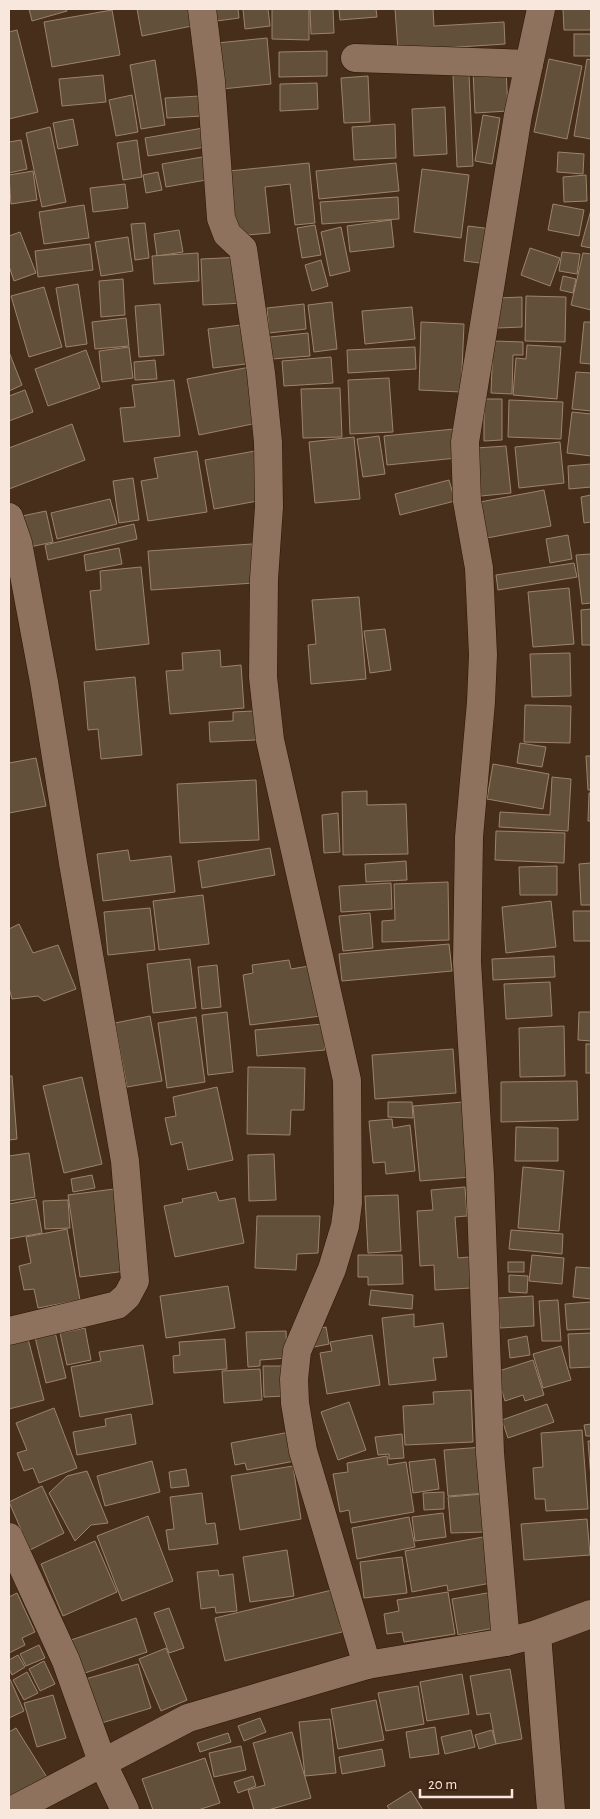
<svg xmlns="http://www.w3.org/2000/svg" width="600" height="1819" font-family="'Alegreya Sans',sans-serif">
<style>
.building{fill:#63503b;stroke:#9c836a}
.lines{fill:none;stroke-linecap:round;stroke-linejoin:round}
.street-casing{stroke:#2c1604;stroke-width:29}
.street{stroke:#8f725d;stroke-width:28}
</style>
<rect width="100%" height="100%" fill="#472e1b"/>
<g class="building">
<path d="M 29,9 L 66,9 L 67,11 L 32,21 Z"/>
<path d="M 137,9 L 194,9 L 197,25 L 142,36 Z"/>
<path d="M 207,9 L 238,9 L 239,18 L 209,22 Z"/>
<path d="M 243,9 L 268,9 L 270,26 L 245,29 Z"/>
<path d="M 272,9 L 309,9 L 309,40 L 272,39 Z"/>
<path d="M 310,9 L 333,9 L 334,33 L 311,34 Z"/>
<path d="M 339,9 L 376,9 L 377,17 L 340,20 Z"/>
<path d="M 395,9 L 433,9 L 434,26 L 504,22 L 505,44 L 398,51 Z"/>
<path d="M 563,9 L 591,9 L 591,30 L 564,30 Z"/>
<path d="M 112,10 L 120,55 L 52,67 L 44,22 Z"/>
<path d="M 17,30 L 38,112 L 9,119 L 9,32 Z"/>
<rect x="574" y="34" width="17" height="22"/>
<path d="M 267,38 L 271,84 L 222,89 L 217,43 Z"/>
<path d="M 327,51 L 327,76 L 279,77 L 279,52 Z"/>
<path d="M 549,59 L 582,66 L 567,139 L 534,132 Z"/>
<path d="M 587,59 L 591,60 L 591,139 L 574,136 Z"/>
<path d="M 155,60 L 165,125 L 141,129 L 130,65 Z"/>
<path d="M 506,69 L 508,111 L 475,113 L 473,71 Z"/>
<path d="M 469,74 L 473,166 L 457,167 L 453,75 Z"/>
<path d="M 103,75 L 106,102 L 62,106 L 59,79 Z"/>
<path d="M 368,76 L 370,122 L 344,123 L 341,78 Z"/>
<path d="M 317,83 L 318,109 L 280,111 L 280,84 Z"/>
<path d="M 132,95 L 138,132 L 116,136 L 109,100 Z"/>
<path d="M 200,96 L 202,116 L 167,118 L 165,98 Z"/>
<path d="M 445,107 L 447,154 L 414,156 L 412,109 Z"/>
<path d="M 483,115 L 500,118 L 492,164 L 475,161 Z"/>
<path d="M 73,119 L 78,145 L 58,149 L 53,123 Z"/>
<path d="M 395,124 L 396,158 L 354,160 L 352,127 Z"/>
<path d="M 50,127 L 66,202 L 42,207 L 26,133 Z"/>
<path d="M 203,128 L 206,147 L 148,156 L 145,138 Z"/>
<path d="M 21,140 L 27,169 L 9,173 L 9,142 Z"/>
<path d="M 137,140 L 142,177 L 123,180 L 117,143 Z"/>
<path d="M 558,152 L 584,154 L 583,174 L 557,172 Z"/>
<path d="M 208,156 L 212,179 L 166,187 L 162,164 Z"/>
<path d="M 309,163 L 315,223 L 295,225 L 290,184 L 265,187 L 270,233 L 236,236 L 229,171 Z"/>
<path d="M 396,163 L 399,191 L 319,199 L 316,171 Z"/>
<path d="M 422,169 L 469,175 L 461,238 L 414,232 Z"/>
<path d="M 33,171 L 37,200 L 11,204 L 9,175 Z"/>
<path d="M 158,172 L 162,190 L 146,193 L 143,175 Z"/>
<path d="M 586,175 L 587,201 L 564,202 L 563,177 Z"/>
<path d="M 125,184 L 128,208 L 93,212 L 90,188 Z"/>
<path d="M 398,197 L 399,219 L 322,224 L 320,202 Z"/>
<path d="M 553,204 L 584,210 L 579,236 L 548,230 Z"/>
<path d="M 84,205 L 89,238 L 44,244 L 39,212 Z"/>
<path d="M 591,210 L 591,248 L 581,246 Z"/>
<path d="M 391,220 L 394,247 L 350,252 L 347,226 Z"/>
<path d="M 145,223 L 149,258 L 135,260 L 131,224 Z"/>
<path d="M 315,225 L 321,255 L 302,258 L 297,228 Z"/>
<path d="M 468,226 L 492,229 L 488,264 L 464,261 Z"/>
<path d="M 341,227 L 350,271 L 330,276 L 321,232 Z"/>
<path d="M 179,230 L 183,252 L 157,256 L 154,234 Z"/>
<path d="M 20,232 L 36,273 L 14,281 L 9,266 L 9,236 Z"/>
<path d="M 128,237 L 133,271 L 101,276 L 95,242 Z"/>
<path d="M 90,244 L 93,270 L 38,277 L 35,251 Z"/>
<path d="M 530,248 L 560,258 L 550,286 L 521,275 Z"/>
<path d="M 562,252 L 580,254 L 577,274 L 559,271 Z"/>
<path d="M 198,253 L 199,281 L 154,284 L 152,256 Z"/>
<path d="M 583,253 L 591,254 L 591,310 L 571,305 Z"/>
<path d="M 243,257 L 245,303 L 203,305 L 201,259 Z"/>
<path d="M 321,260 L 328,286 L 312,291 L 305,265 Z"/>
<path d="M 563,276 L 576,279 L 573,293 L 560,290 Z"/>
<path d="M 123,279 L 125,315 L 101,317 L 99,281 Z"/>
<path d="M 78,284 L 87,344 L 66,347 L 56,288 Z"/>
<path d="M 44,287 L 62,347 L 29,357 L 11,296 Z"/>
<path d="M 526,296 L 566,297 L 565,342 L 525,341 Z"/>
<path d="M 522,297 L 522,327 L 498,328 L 498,298 Z"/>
<path d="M 332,302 L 337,349 L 314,352 L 308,305 Z"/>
<path d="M 160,304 L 164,355 L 139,357 L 135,306 Z"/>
<path d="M 304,304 L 306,329 L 269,333 L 267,308 Z"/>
<path d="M 412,307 L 415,339 L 365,344 L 362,311 Z"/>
<path d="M 126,318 L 129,346 L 95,349 L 92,322 Z"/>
<path d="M 421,322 L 464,324 L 461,392 L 419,390 Z"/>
<path d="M 584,322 L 591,322 L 591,364 L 580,363 Z"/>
<path d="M 249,324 L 254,363 L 213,368 L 208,329 Z"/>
<path d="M 308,333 L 310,356 L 272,359 L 270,337 Z"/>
<path d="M 493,341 L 523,342 L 523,355 L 513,355 L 512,394 L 491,393 Z"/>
<path d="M 527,345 L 561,347 L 557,399 L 513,395 L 516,358 L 526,359 Z"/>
<path d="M 129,347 L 133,378 L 102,382 L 99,351 Z"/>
<path d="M 415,347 L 416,369 L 348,373 L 347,350 Z"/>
<path d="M 86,350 L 100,388 L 48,406 L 35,369 Z"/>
<path d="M 9,352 L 22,385 L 9,391 Z"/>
<path d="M 331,357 L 333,383 L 284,386 L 282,361 Z"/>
<path d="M 155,360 L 157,379 L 135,380 L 134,362 Z"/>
<path d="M 250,367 L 262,422 L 199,435 L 187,379 Z"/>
<path d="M 576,372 L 591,373 L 591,411 L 572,409 Z"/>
<path d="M 389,378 L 393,432 L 350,434 L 348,380 Z"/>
<path d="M 174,380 L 180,436 L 124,442 L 120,408 L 135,407 L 132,385 Z"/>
<path d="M 340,388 L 342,437 L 303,438 L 301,389 Z"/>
<path d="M 25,390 L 33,412 L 9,421 L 9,396 Z"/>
<path d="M 484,399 L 502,399 L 502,440 L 484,441 Z"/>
<path d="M 509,400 L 563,402 L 561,439 L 508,437 Z"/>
<path d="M 572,412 L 591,414 L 591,456 L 567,453 Z"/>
<path d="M 72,424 L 85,460 L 9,489 L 9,448 Z"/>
<path d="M 454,429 L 457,458 L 387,465 L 384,436 Z"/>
<path d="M 379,436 L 385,474 L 363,477 L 357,439 Z"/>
<path d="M 354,437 L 360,499 L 315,503 L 309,442 Z"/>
<path d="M 560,442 L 564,483 L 519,488 L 515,447 Z"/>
<path d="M 506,446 L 511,493 L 481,496 L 476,448 Z"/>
<path d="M 197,451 L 207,512 L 148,521 L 141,481 L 158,478 L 154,458 Z"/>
<path d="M 255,451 L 263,500 L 214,509 L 205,460 Z"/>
<path d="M 591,464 L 591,487 L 569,489 L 568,466 Z"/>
<path d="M 133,478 L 139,520 L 119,523 L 113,481 Z"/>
<path d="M 449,480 L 455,501 L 400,515 L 395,494 Z"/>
<path d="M 544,490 L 551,526 L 487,538 L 480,502 Z"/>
<path d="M 591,495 L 591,522 L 584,523 L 581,497 Z"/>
<path d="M 110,499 L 117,524 L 57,539 L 51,513 Z"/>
<path d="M 46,511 L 53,542 L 30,547 L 22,516 Z"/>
<path d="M 134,524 L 137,539 L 48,560 L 45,545 Z"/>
<path d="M 568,535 L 572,559 L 550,563 L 546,539 Z"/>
<path d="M 252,544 L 254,583 L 151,590 L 148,551 Z"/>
<path d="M 119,548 L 122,564 L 86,571 L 84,555 Z"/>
<path d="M 591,554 L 591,603 L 582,604 L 576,555 Z"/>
<path d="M 574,563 L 577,577 L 498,590 L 496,575 Z"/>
<path d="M 141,567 L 149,644 L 96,650 L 90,591 L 101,590 L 100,571 Z"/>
<path d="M 569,588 L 574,644 L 533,647 L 528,592 Z"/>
<path d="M 359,597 L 366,679 L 311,684 L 308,645 L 316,644 L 312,600 Z"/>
<path d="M 591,609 L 591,645 L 582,645 L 581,610 Z"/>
<path d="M 385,629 L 391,670 L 370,673 L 364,631 Z"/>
<path d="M 220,650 L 221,667 L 241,665 L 244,708 L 170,714 L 166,671 L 183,670 L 182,653 Z"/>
<path d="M 570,653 L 571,696 L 532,697 L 530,654 Z"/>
<path d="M 135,677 L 142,755 L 101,759 L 98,729 L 88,730 L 84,682 Z"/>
<path d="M 525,705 L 571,706 L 570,743 L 524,742 Z"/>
<path d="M 254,711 L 256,740 L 210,742 L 209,722 L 233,721 L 233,712 Z"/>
<path d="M 520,743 L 546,747 L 542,767 L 517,763 Z"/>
<path d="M 586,756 L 591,756 L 591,790 L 588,790 Z"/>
<path d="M 36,758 L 46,806 L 9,813 L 9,763 Z"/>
<path d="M 493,764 L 549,774 L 543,809 L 487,799 Z"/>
<path d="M 552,777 L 571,779 L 568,831 L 499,827 L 500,812 L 550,815 Z"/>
<path d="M 256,780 L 259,840 L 180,843 L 177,784 Z"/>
<path d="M 367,791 L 367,805 L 406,804 L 408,854 L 343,855 L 342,792 Z"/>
<path d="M 589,793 L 591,793 L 591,821 L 588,821 Z"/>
<path d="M 338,813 L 340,852 L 324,853 L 322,815 Z"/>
<path d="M 496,831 L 565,833 L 564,863 L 495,860 Z"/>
<path d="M 270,848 L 275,875 L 202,888 L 198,861 Z"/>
<path d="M 128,850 L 130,861 L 171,856 L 175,892 L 103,901 L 97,854 Z"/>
<path d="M 406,861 L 407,880 L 366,882 L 365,864 Z"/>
<path d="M 591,863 L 591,905 L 581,905 L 579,864 Z"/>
<path d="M 557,866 L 557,895 L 520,895 L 519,867 Z"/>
<path d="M 448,882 L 449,940 L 382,942 L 382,921 L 395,920 L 394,884 Z"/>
<path d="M 391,883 L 392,909 L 341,912 L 339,886 Z"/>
<path d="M 203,895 L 209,944 L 159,950 L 153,901 Z"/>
<path d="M 551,901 L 556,947 L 506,953 L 502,907 Z"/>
<path d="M 150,908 L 155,950 L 108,955 L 104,912 Z"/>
<path d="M 573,911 L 591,911 L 591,941 L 574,941 Z"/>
<path d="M 370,913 L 373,948 L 343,951 L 339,916 Z"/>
<path d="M 19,924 L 33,953 L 58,945 L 76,989 L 44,1001 L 38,996 L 12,999 L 9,988 L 9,929 Z"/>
<path d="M 449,944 L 452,971 L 342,981 L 339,954 Z"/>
<path d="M 554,956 L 555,977 L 493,980 L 492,959 Z"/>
<path d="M 190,959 L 196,1008 L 153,1013 L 147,964 Z"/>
<path d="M 289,960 L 291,969 L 315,965 L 321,1016 L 250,1025 L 243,975 L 253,973 L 252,965 Z"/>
<path d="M 217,965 L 221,1007 L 202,1009 L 198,967 Z"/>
<path d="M 550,982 L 552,1016 L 506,1019 L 504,984 Z"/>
<path d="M 227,1012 L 233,1072 L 208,1075 L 202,1015 Z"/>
<path d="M 579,1012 L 591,1012 L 591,1041 L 578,1040 Z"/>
<path d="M 150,1016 L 162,1081 L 127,1087 L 115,1023 Z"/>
<path d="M 196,1017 L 205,1082 L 167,1088 L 158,1023 Z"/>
<path d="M 323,1024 L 325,1050 L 257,1056 L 255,1030 Z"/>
<path d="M 564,1026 L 565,1076 L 520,1077 L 519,1028 Z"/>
<rect x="586" y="1044" width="5" height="29"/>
<path d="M 453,1049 L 456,1093 L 375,1099 L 372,1055 Z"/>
<path d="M 248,1067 L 305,1068 L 304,1110 L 291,1110 L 290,1135 L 247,1134 Z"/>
<path d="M 9,1076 L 12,1076 L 17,1139 L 9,1140 Z"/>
<path d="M 82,1077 L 102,1164 L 64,1173 L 43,1086 Z"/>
<path d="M 577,1081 L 578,1120 L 501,1122 L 501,1082 Z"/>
<path d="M 217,1087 L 233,1160 L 188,1170 L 182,1142 L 171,1145 L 165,1118 L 176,1116 L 173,1097 Z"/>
<path d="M 388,1102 L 412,1102 L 413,1118 L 388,1117 Z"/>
<path d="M 464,1102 L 471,1177 L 420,1181 L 413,1106 Z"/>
<path d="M 392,1119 L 393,1128 L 410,1125 L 415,1171 L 386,1174 L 385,1162 L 373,1163 L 369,1121 Z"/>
<path d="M 516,1127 L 558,1128 L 558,1161 L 515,1161 Z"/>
<path d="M 29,1153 L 35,1197 L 9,1201 L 9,1156 Z"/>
<path d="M 274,1154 L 276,1200 L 249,1201 L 248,1155 Z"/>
<path d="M 523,1167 L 564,1171 L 559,1231 L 518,1228 Z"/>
<path d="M 92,1175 L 95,1188 L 73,1192 L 71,1179 Z"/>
<path d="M 465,1187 L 467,1216 L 455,1217 L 458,1258 L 469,1257 L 471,1288 L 435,1290 L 434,1265 L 420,1266 L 417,1211 L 433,1210 L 431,1190 Z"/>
<path d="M 114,1189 L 126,1271 L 80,1277 L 68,1195 Z"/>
<path d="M 216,1192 L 219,1201 L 235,1198 L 244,1243 L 175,1257 L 164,1206 L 183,1202 L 182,1199 Z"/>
<path d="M 398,1195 L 401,1251 L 368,1253 L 365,1196 Z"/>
<path d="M 36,1199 L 42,1233 L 9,1239 L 9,1204 Z"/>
<path d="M 68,1200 L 70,1228 L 45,1229 L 43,1201 Z"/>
<path d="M 257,1216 L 320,1216 L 318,1253 L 297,1254 L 296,1270 L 255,1268 Z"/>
<path d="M 67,1229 L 80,1300 L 38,1308 L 34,1289 L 24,1290 L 19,1266 L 31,1263 L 26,1237 Z"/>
<path d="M 511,1230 L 563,1234 L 562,1254 L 509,1249 Z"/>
<path d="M 358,1255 L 402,1255 L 403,1284 L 368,1285 L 368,1277 L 358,1277 Z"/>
<path d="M 532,1255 L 564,1258 L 562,1284 L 529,1281 Z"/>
<rect x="508" y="1262" width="16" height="10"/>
<path d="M 576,1267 L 591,1268 L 591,1299 L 573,1297 Z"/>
<path d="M 509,1275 L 528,1276 L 527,1293 L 509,1292 Z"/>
<path d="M 228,1286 L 235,1328 L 166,1338 L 160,1296 Z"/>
<path d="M 371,1290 L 413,1295 L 412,1309 L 369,1305 Z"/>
<path d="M 533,1296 L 534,1326 L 500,1328 L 498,1298 Z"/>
<path d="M 558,1300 L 561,1341 L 542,1341 L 539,1301 Z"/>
<path d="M 591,1302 L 591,1329 L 567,1330 L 565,1304 Z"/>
<path d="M 414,1314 L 414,1327 L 443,1323 L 447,1357 L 433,1358 L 436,1380 L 389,1385 L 382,1318 Z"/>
<path d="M 326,1327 L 329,1344 L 314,1347 L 311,1330 Z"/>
<path d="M 85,1328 L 91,1360 L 67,1365 L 60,1333 Z"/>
<path d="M 286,1331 L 287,1358 L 260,1360 L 260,1366 L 248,1367 L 246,1332 Z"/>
<path d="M 55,1332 L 66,1378 L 46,1383 L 35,1337 Z"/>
<path d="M 591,1333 L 591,1367 L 570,1368 L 568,1334 Z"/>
<path d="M 27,1335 L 44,1400 L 9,1409 L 9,1340 Z"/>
<path d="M 372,1335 L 380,1385 L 327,1394 L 320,1353 L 332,1351 L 330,1342 Z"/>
<path d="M 527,1336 L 530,1355 L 510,1358 L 508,1340 Z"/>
<path d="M 225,1339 L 227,1369 L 174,1373 L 173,1356 L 180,1355 L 179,1342 Z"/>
<path d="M 143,1345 L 153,1404 L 80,1417 L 71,1367 L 101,1361 L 99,1352 Z"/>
<path d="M 561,1346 L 571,1380 L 543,1388 L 533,1354 Z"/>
<path d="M 533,1360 L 544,1395 L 525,1401 L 523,1395 L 505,1401 L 496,1372 Z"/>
<path d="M 263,1366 L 284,1366 L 285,1396 L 264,1397 Z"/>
<path d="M 260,1369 L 262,1400 L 224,1403 L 222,1371 Z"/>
<path d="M 471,1390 L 473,1442 L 405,1445 L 403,1406 L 434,1404 L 433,1392 Z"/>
<path d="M 349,1402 L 366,1450 L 338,1460 L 321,1412 Z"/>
<path d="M 547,1404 L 554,1422 L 508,1438 L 502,1420 Z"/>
<path d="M 54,1408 L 77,1468 L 39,1483 L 33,1468 L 24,1471 L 17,1453 L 27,1450 L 16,1423 Z"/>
<path d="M 131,1414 L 136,1444 L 77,1455 L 73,1432 L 106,1426 L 105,1419 Z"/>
<path d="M 591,1424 L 591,1436 L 586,1436 L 584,1425 Z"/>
<path d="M 582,1430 L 588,1509 L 546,1511 L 545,1499 L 535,1499 L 533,1468 L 543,1467 L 541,1433 Z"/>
<path d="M 290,1432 L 295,1461 L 247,1470 L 245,1463 L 235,1465 L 231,1443 Z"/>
<path d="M 402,1434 L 404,1458 L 389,1459 L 389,1454 L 378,1455 L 375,1437 Z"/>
<path d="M 588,1441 L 591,1441 L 591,1479 Z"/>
<path d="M 483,1447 L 487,1493 L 448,1496 L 444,1450 Z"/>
<path d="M 387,1456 L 388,1465 L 406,1462 L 414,1512 L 351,1523 L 349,1510 L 340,1512 L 333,1474 L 348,1472 L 347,1463 Z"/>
<path d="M 435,1459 L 439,1489 L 413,1493 L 409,1462 Z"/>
<path d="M 152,1461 L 160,1492 L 105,1506 L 97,1476 Z"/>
<path d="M 293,1466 L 301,1519 L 240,1530 L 231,1476 Z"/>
<path d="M 186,1469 L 189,1486 L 171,1488 L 169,1472 Z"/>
<path d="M 87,1471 L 108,1523 L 91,1525 L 75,1541 L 49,1493 L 67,1476 Z"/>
<path d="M 42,1486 L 64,1533 L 30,1550 L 9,1502 Z"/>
<path d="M 444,1492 L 444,1509 L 424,1510 L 423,1493 Z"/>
<path d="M 202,1493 L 206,1524 L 215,1523 L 218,1544 L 169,1550 L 166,1530 L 174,1529 L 170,1497 Z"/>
<path d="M 483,1494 L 486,1532 L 451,1533 L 448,1497 Z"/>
<path d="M 443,1513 L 446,1537 L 415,1541 L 412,1517 Z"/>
<path d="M 148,1516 L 173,1581 L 122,1601 L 97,1536 Z"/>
<path d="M 409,1517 L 415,1547 L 357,1559 L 352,1528 Z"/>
<path d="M 587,1519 L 590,1555 L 524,1560 L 521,1524 Z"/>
<path d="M 483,1537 L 491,1583 L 448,1591 L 447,1585 L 412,1592 L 405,1551 Z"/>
<path d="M 95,1541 L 117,1592 L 63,1616 L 41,1564 Z"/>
<path d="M 287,1550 L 294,1596 L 250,1602 L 243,1557 Z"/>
<path d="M 402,1557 L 407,1593 L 364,1598 L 360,1562 Z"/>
<path d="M 218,1570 L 219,1576 L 233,1574 L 237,1611 L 216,1613 L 215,1607 L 201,1609 L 197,1572 Z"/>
<path d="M 332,1590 L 342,1632 L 225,1661 L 215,1618 Z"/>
<path d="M 448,1592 L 455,1634 L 404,1642 L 402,1632 L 387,1634 L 384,1614 L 399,1611 L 397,1600 Z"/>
<path d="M 493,1592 L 499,1627 L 458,1635 L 452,1599 Z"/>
<path d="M 17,1593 L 35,1632 L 22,1638 L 25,1645 L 9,1653 L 9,1597 Z"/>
<path d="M 169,1608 L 184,1648 L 169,1653 L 154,1613 Z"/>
<path d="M 136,1618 L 147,1652 L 82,1674 L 71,1640 Z"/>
<path d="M 39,1645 L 45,1658 L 26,1666 L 20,1654 Z"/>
<path d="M 166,1648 L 187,1700 L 161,1711 L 139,1659 Z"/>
<path d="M 18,1655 L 25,1667 L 12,1675 L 9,1669 L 9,1660 Z"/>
<path d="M 44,1661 L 55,1684 L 40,1691 L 29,1669 Z"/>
<path d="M 138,1664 L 151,1708 L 95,1725 L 82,1680 Z"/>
<path d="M 510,1669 L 522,1739 L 496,1744 L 490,1713 L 477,1715 L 470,1676 Z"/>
<path d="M 27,1672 L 38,1693 L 24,1700 L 13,1680 Z"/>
<path d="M 462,1674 L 469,1714 L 427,1721 L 420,1682 Z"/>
<path d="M 9,1677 L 24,1711 L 9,1718 Z"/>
<path d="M 418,1686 L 424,1724 L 386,1731 L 378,1693 Z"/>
<path d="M 53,1695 L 66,1738 L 37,1747 L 24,1703 Z"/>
<path d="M 376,1700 L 384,1740 L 338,1749 L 331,1709 Z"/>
<path d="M 260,1718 L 266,1732 L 244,1741 L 238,1726 Z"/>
<path d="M 330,1719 L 336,1773 L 305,1776 L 299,1722 Z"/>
<path d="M 435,1727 L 439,1754 L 410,1758 L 406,1732 Z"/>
<path d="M 16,1728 L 48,1779 L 9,1803 L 9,1732 Z"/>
<path d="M 471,1730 L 475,1747 L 445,1754 L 441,1737 Z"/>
<path d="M 492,1730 L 496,1744 L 479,1749 L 475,1735 Z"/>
<path d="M 292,1732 L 311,1798 L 268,1810 L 254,1810 L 248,1790 L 265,1785 L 253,1743 Z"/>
<path d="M 228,1733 L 231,1742 L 200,1752 L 197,1743 Z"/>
<path d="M 241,1746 L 246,1770 L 214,1777 L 209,1753 Z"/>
<path d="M 382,1749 L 385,1766 L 342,1774 L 339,1757 Z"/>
<path d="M 205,1758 L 220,1803 L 198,1810 L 153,1810 L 142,1779 Z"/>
<path d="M 253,1776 L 256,1786 L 238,1793 L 234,1782 Z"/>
<path d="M 411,1791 L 423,1810 L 390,1810 L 387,1806 Z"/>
</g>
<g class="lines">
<defs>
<g id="street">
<path d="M 202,9 L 211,81 L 221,218 L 227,234 L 243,249 L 261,373 L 268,442 L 269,507 L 264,579 L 263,677 L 270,740 L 347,1080 L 348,1203 L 345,1226 L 332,1269 L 297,1351 L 294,1379 L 295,1403 L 303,1451 L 367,1665"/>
<path d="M 355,58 L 529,64"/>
<path d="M 9,517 L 18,543 L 44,682 L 73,863 L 125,1161 L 135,1281 L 127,1296 L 117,1305 L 9,1331"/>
<path d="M 9,1537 L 66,1661 L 103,1764 L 125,1810"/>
<path d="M 537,1634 L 551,1810"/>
<path d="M 506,1642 L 490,1453 L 480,1175 L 467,962 L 469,837 L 481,702 L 483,655 L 479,568 L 467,501 L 465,442 L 518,115 L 541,9"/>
<path d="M 13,1810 L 188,1718 L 367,1665 L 506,1642 L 537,1634 L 591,1614"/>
</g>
</defs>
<use href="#street" class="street-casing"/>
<use href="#street" class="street"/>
</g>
<rect width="600" height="1819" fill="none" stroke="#f8e7dc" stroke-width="20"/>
<path d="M420 1789v8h92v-8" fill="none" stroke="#f8e7dc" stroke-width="2.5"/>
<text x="428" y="1789" font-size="15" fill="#f8e7dc" stroke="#3c2411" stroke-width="4" paint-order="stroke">20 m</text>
</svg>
